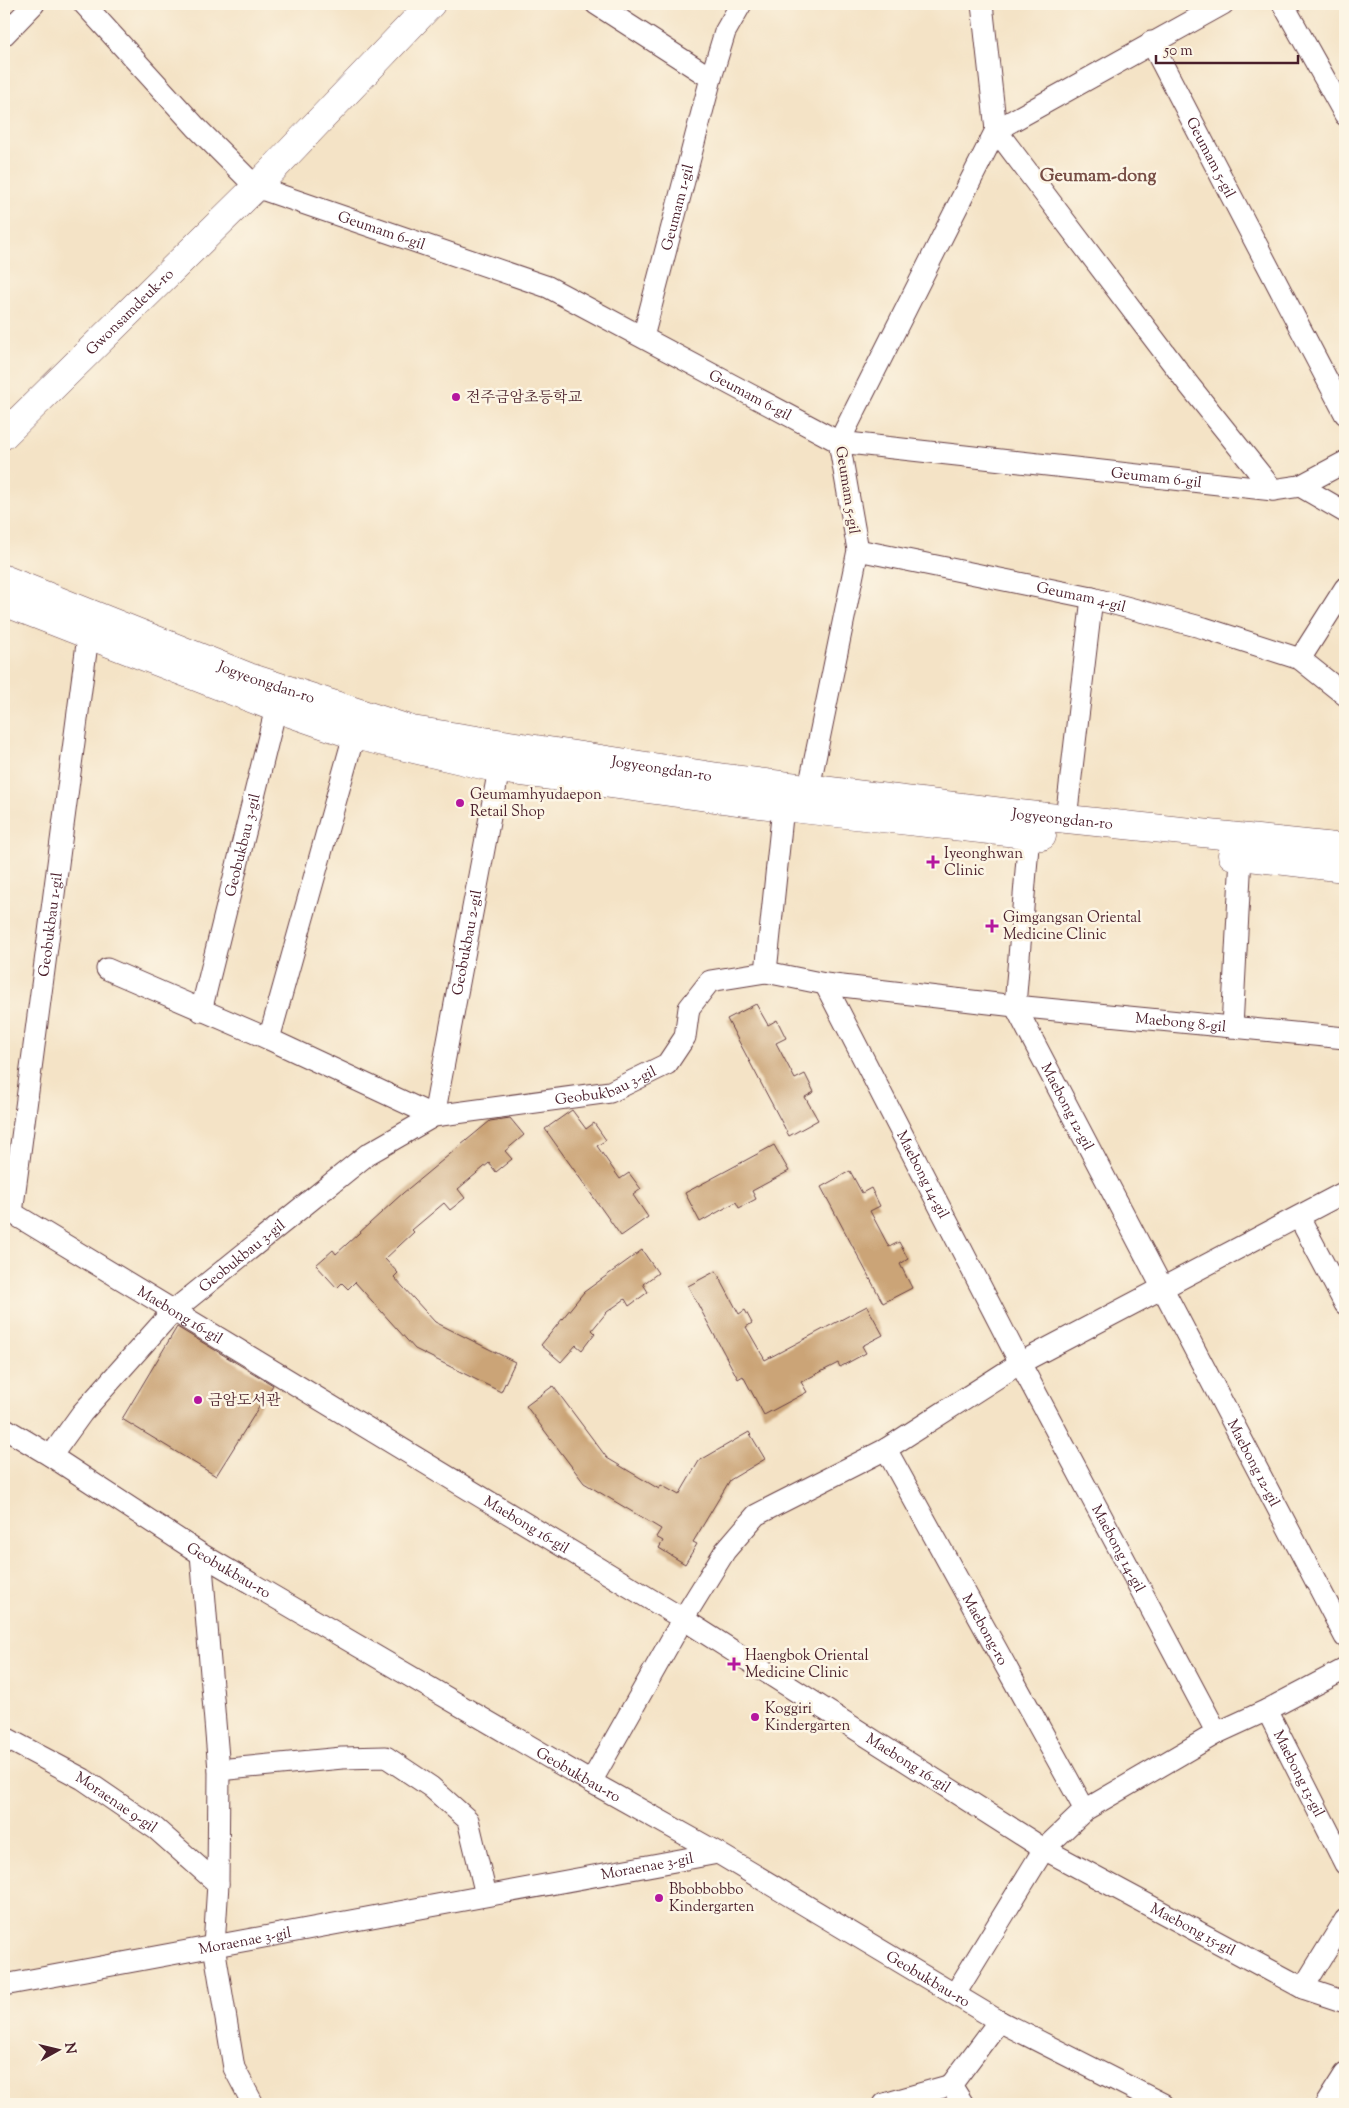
<svg xmlns="http://www.w3.org/2000/svg" width="1349" height="2108" font-family="'Sorts Mill Goudy','Noto Serif KR',serif">
<style>
.building{fill:#cba477}
.lines{fill:none;stroke-linecap:round;stroke-linejoin:round}
.street-casing{stroke:#643c42;stroke-width:23}
.secondary-casing{stroke:#643c42;stroke-width:29}
.street{stroke:#fff;stroke-width:21}
.secondary{stroke:#fff;stroke-width:28}
.poi-dot{fill:#b5179e;stroke:#fcf5e5;stroke-width:2}
.labels{text-anchor:middle;stroke-width:5;stroke-linejoin:round;paint-order:stroke}
.street-label{font-size:15px;fill:#4a1f2b;stroke:#fcf5e5}
.poi-label{font-size:15px;fill:#4a1f2b;stroke:#fcf5e5;text-anchor:start}
.quarter-label{font-size:18px;font-weight:bold;fill:#774e46;stroke:#fcf5e5}
</style>
<rect width="100%" height="100%" fill="#fcf5e5"/>
<filter id="ink" filterUnits="userSpaceOnUse"><feTurbulence type="fractalNoise" baseFrequency=".02" numOctaves="2"/><feDisplacementMap in="SourceGraphic" scale="10" xChannelSelector="R" yChannelSelector="G"/><feConvolveMatrix kernelMatrix="1 2 1 2 8 2 1 2 1" color-interpolation-filters="sRGB"/></filter>
<filter id="wash" filterUnits="userSpaceOnUse"><feTurbulence type="fractalNoise" baseFrequency=".0096" numOctaves="4" result="noise"/><feDisplacementMap in="SourceGraphic" scale="20" xChannelSelector="R" yChannelSelector="G"/><feGaussianBlur stdDeviation="1.12" result="paint"/><feColorMatrix in="noise" values="0 0 0 0 0 0 0 0 0 0 0 0 0 0 0 0 0 1.4 0 .05"/><feComposite in="paint" operator="in"/></filter>
<g filter="url(#wash)">
<rect width="100%" height="100%" fill="#f4e3c6"/>
<g id="blocks">
<g class="building">
<path d="M 756,1004 L 768,1025 L 777,1020 L 786,1038 L 776,1043 L 795,1079 L 805,1074 L 814,1092 L 805,1097 L 818,1120 L 789,1136 L 727,1019 Z"/>
<path d="M 572,1110 L 586,1129 L 594,1123 L 606,1140 L 597,1146 L 620,1179 L 629,1173 L 641,1189 L 633,1195 L 648,1217 L 621,1236 L 545,1129 Z"/>
<path d="M 510,1118 L 524,1135 L 505,1151 L 512,1159 L 496,1172 L 489,1163 L 458,1189 L 465,1198 L 450,1210 L 444,1203 L 412,1230 L 414,1232 L 385,1259 L 398,1273 L 394,1277 L 435,1322 L 515,1362 L 501,1392 L 415,1349 L 355,1282 L 348,1289 L 342,1283 L 337,1288 L 316,1265 L 333,1250 L 336,1254 L 403,1193 L 490,1121 Z"/>
<path d="M 774,1145 L 789,1171 L 752,1191 L 756,1199 L 739,1208 L 736,1202 L 700,1222 L 685,1193 Z"/>
<path d="M 850,1171 L 862,1193 L 871,1188 L 880,1206 L 870,1211 L 889,1247 L 899,1242 L 908,1259 L 900,1264 L 912,1288 L 883,1303 L 821,1187 Z"/>
<path d="M 642,1250 L 658,1273 L 643,1284 L 648,1292 L 629,1306 L 625,1299 L 607,1312 L 592,1330 L 595,1333 L 582,1350 L 576,1345 L 561,1362 L 541,1345 L 584,1292 Z"/>
<path d="M 716,1271 L 739,1314 L 745,1310 L 752,1323 L 746,1327 L 765,1360 L 867,1306 L 883,1335 L 862,1346 L 866,1353 L 840,1367 L 838,1363 L 801,1382 L 807,1392 L 764,1415 L 743,1376 L 738,1379 L 688,1286 Z"/>
<path d="M 177,1327 L 273,1385 L 216,1476 L 122,1419 Z"/>
<path d="M 553,1386 L 607,1458 L 659,1489 L 661,1485 L 679,1495 L 699,1461 L 749,1432 L 765,1459 L 730,1480 L 693,1542 L 697,1544 L 685,1564 L 659,1548 L 663,1541 L 656,1537 L 661,1529 L 584,1483 L 526,1406 Z"/>
</g>
</g>
</g>
<g filter="url(#ink)">
<use href="#blocks" fill-opacity="0" stroke="#643c42" stroke-width="1"/>
<g class="lines">
<defs>
<g id="street">
<path id="s1" d="M 84,4 L 196,127 L 256,187 L 548,287 L 839,442 L 1273,490 L 1300,486 L 1345,462"/>
<path d="M 596,4 L 711,78"/>
<path d="M 982,4 L 996,130 L 1189,385 L 1273,490"/>
<path d="M 1283,4 L 1345,115"/>
<path d="M 4,35 L 34,4"/>
<path id="s2" d="M 1151,42 L 1345,414"/>
<path id="s3" d="M 643,337 L 711,78 L 725,32 L 741,4"/>
<path d="M 1300,486 L 1345,512"/>
<path id="s4" d="M 858,550 L 1092,598 L 1204,628 L 1300,659 L 1345,695"/>
<path d="M 1300,659 L 1345,588"/>
<path d="M 1066,819 L 1092,598"/>
<path id="s5" d="M 1029,834 L 1015,1006 L 1345,1637"/>
<path id="s6" d="M 107,969 L 269,1039 L 434,1116 L 499,769"/>
<path id="s7" d="M 766,972 L 825,984 L 1015,1006 L 1345,1038"/>
<path id="s8" d="M 825,984 L 1020,1363 L 1217,1733"/>
<path id="s9" d="M 201,1011 L 276,708"/>
<path d="M 1232,1027 L 1241,856"/>
<path d="M 269,1039 L 354,735"/>
<path id="s10" d="M 4,1208 L 683,1619 L 1044,1849 L 1303,1988 L 1345,2002"/>
<path id="s11" d="M 12,1213 L 88,636"/>
<path d="M 1299,1217 L 1345,1304"/>
<path id="s12" d="M 4,1428 L 51,1456 L 201,1554 L 591,1782 L 718,1853 L 999,2021 L 1163,2104"/>
<path id="s13" d="M 886,1449 L 1085,1810"/>
<path id="s14" d="M 51,1456 L 82,1413 L 173,1311 L 368,1154 L 434,1116 L 610,1092 L 667,1064 L 685,1037 L 689,1008 L 710,981 L 766,972 L 783,807 L 809,788 L 858,550 L 839,442 L 996,130 L 1223,4"/>
<path d="M 201,1554 L 219,1770 L 218,1884 L 214,1946 L 234,2068 L 253,2104"/>
<path id="s15" d="M 1267,1710 L 1345,1864"/>
<path id="s16" d="M 4,1737 L 83,1779 L 156,1829 L 218,1884"/>
<path d="M 219,1770 L 342,1758 L 386,1757 L 431,1787 L 468,1820 L 486,1895"/>
<path d="M 591,1782 L 683,1619 L 725,1551 L 756,1515 L 886,1449 L 1020,1363 L 1345,1192"/>
<path id="s17" d="M 4,1985 L 718,1853"/>
<path d="M 1303,1988 L 1345,1920"/>
<path d="M 955,1994 L 1044,1849 L 1085,1810 L 1217,1733 L 1267,1710 L 1345,1669"/>
<path d="M 951,2085 L 963,2104"/>
<path d="M 884,2104 L 951,2085 L 999,2021"/>
<path d="M 1326,2104 L 1345,2074"/>
</g>
<g id="secondary">
<path id="s18" d="M 4,435 L 256,187 L 431,4"/>
<path id="s19" d="M 4,579 L 249,677 L 412,730 L 725,778 L 1019,814 L 1345,848"/>
<path d="M 4,602 L 276,708 L 354,735 L 499,769 L 783,807 L 1042,836"/>
<path d="M 1232,855 L 1345,868"/>
</g>
</defs>
<use href="#street" class="street-casing"/>
<use href="#secondary" class="secondary-casing"/>
<use href="#street" class="street"/>
<use href="#secondary" class="secondary"/>
</g>
</g>
<g class="poi-dot">
<circle cx="456" cy="397" r="5"/>
<circle cx="460" cy="803" r="5"/>
<path d="M930.5 854.5h5v5h5v5h-5v5h-5v-5h-5v-5h5z"/>
<path d="M989.5 918.5h5v5h5v5h-5v5h-5v-5h-5v-5h5z"/>
<circle cx="198" cy="1400" r="5"/>
<path d="M731.5 1656.5h5v5h5v5h-5v5h-5v-5h-5v-5h5z"/>
<circle cx="755" cy="1717" r="5"/>
<circle cx="659" cy="1898" r="5"/>
</g>
<g class="labels">
<g class="street-label">
<text dy="5" stroke="none"><textPath href="#s2" startOffset="130">Geumam 5-gil</textPath></text>
<text dy="5" stroke="none"><textPath href="#s3" startOffset="134">Geumam 1-gil</textPath></text>
<text dy="5" stroke="none"><textPath href="#s1" startOffset="384">Geumam 6-gil</textPath></text>
<text dy="5" stroke="none"><textPath href="#s18" startOffset="176">Gwonsamdeuk-ro</textPath></text>
<text dy="5" stroke="none"><textPath href="#s1" startOffset="789">Geumam 6-gil</textPath></text>
<text dy="5" stroke="none"><textPath href="#s1" startOffset="1209">Geumam 6-gil</textPath></text>
<text transform="translate(848 490) rotate(81)" y="5">Geumam 5-gil</text>
<text dy="5" stroke="none"><textPath href="#s4" startOffset="228">Geumam 4-gil</textPath></text>
<text dy="5" stroke="none"><textPath href="#s19" startOffset="282">Jogyeongdan-ro</textPath></text>
<text dy="5" stroke="none"><textPath href="#s19" startOffset="688">Jogyeongdan-ro</textPath></text>
<text dy="5" stroke="none"><textPath href="#s19" startOffset="1092">Jogyeongdan-ro</textPath></text>
<text dy="5" stroke="none"><textPath href="#s9" startOffset="171">Geobukbau 3-gil</textPath></text>
<text dy="5" stroke="none"><textPath href="#s11" startOffset="291">Geobukbau 1-gil</textPath></text>
<text dy="5" stroke="none"><textPath href="#s6" startOffset="535">Geobukbau 2-gil</textPath></text>
<text dy="5" stroke="none"><textPath href="#s7" startOffset="418">Maebong 8-gil</textPath></text>
<text dy="5" stroke="none"><textPath href="#s14" startOffset="691">Geobukbau 3-gil</textPath></text>
<text dy="5" stroke="none"><textPath href="#s5" startOffset="286">Maebong 12-gil</textPath></text>
<text dy="5" stroke="none"><textPath href="#s8" startOffset="214">Maebong 14-gil</textPath></text>
<text dy="5" stroke="none"><textPath href="#s14" startOffset="278">Geobukbau 3-gil</textPath></text>
<text dy="5" stroke="none"><textPath href="#s10" startOffset="206">Maebong 16-gil</textPath></text>
<text dy="5" stroke="none"><textPath href="#s5" startOffset="688">Maebong 12-gil</textPath></text>
<text dy="5" stroke="none"><textPath href="#s10" startOffset="611">Maebong 16-gil</textPath></text>
<text dy="5" stroke="none"><textPath href="#s8" startOffset="636">Maebong 14-gil</textPath></text>
<text dy="5" stroke="none"><textPath href="#s12" startOffset="266">Geobukbau-ro</textPath></text>
<text dy="5" stroke="none"><textPath href="#s13" startOffset="206">Maebong-ro</textPath></text>
<text dy="5" stroke="none"><textPath href="#s10" startOffset="1061">Maebong 16-gil</textPath></text>
<text dy="5" stroke="none"><textPath href="#s15" startOffset="71">Maebong 13-gil</textPath></text>
<text dy="5" stroke="none"><textPath href="#s12" startOffset="671">Geobukbau-ro</textPath></text>
<text dy="5" stroke="none"><textPath href="#s16" startOffset="130">Moraenae 9-gil</textPath></text>
<text dy="5" stroke="none"><textPath href="#s17" startOffset="654">Moraenae 3-gil</textPath></text>
<text dy="5" stroke="none"><textPath href="#s10" startOffset="1391">Maebong 15-gil</textPath></text>
<text dy="5" stroke="none"><textPath href="#s17" startOffset="245">Moraenae 3-gil</textPath></text>
<text dy="5" stroke="none"><textPath href="#s12" startOffset="1076">Geobukbau-ro</textPath></text>
</g>
<g class="poi-label">
<text x="466" y="402">전주금암초등학교</text>
<text x="470" y="799">Geumamhyudaepon<tspan x="470" dy="17">Retail Shop</tspan></text>
<text x="944" y="858">Iyeonghwan<tspan x="944" dy="17">Clinic</tspan></text>
<text x="1003" y="922">Gimgangsan Oriental<tspan x="1003" dy="17">Medicine Clinic</tspan></text>
<text x="208" y="1405">금암도서관</text>
<text x="745" y="1660">Haengbok Oriental<tspan x="745" dy="17">Medicine Clinic</tspan></text>
<text x="765" y="1713">Koggiri<tspan x="765" dy="17">Kindergarten</tspan></text>
<text x="669" y="1894">Bbobbobbo<tspan x="669" dy="17">Kindergarten</tspan></text>
</g>
<g class="quarter-label">
<text x="1098" y="181">Geumam-dong</text>
</g>
</g>
<rect width="1349" height="2108" fill="none" stroke="#fcf5e5" stroke-width="20"/>
<g transform="translate(58 2050) rotate(82)" stroke="#fcf5e5" stroke-width="4" paint-order="stroke">
<path d="M0-4L9 19L0 12L-9 19Z" fill="#4a1f2b"/>
<text y="-8" font-size="14" font-weight="bold" text-anchor="middle" fill="#4a1f2b">N</text>
</g>
<path d="M1156 55v8h142v-8" fill="none" stroke="#4a1f2b" stroke-width="2.5"/>
<text x="1164" y="55" font-size="15" fill="#4a1f2b" stroke="#fcf5e5" stroke-width="4" paint-order="stroke">50 m</text>
</svg>
